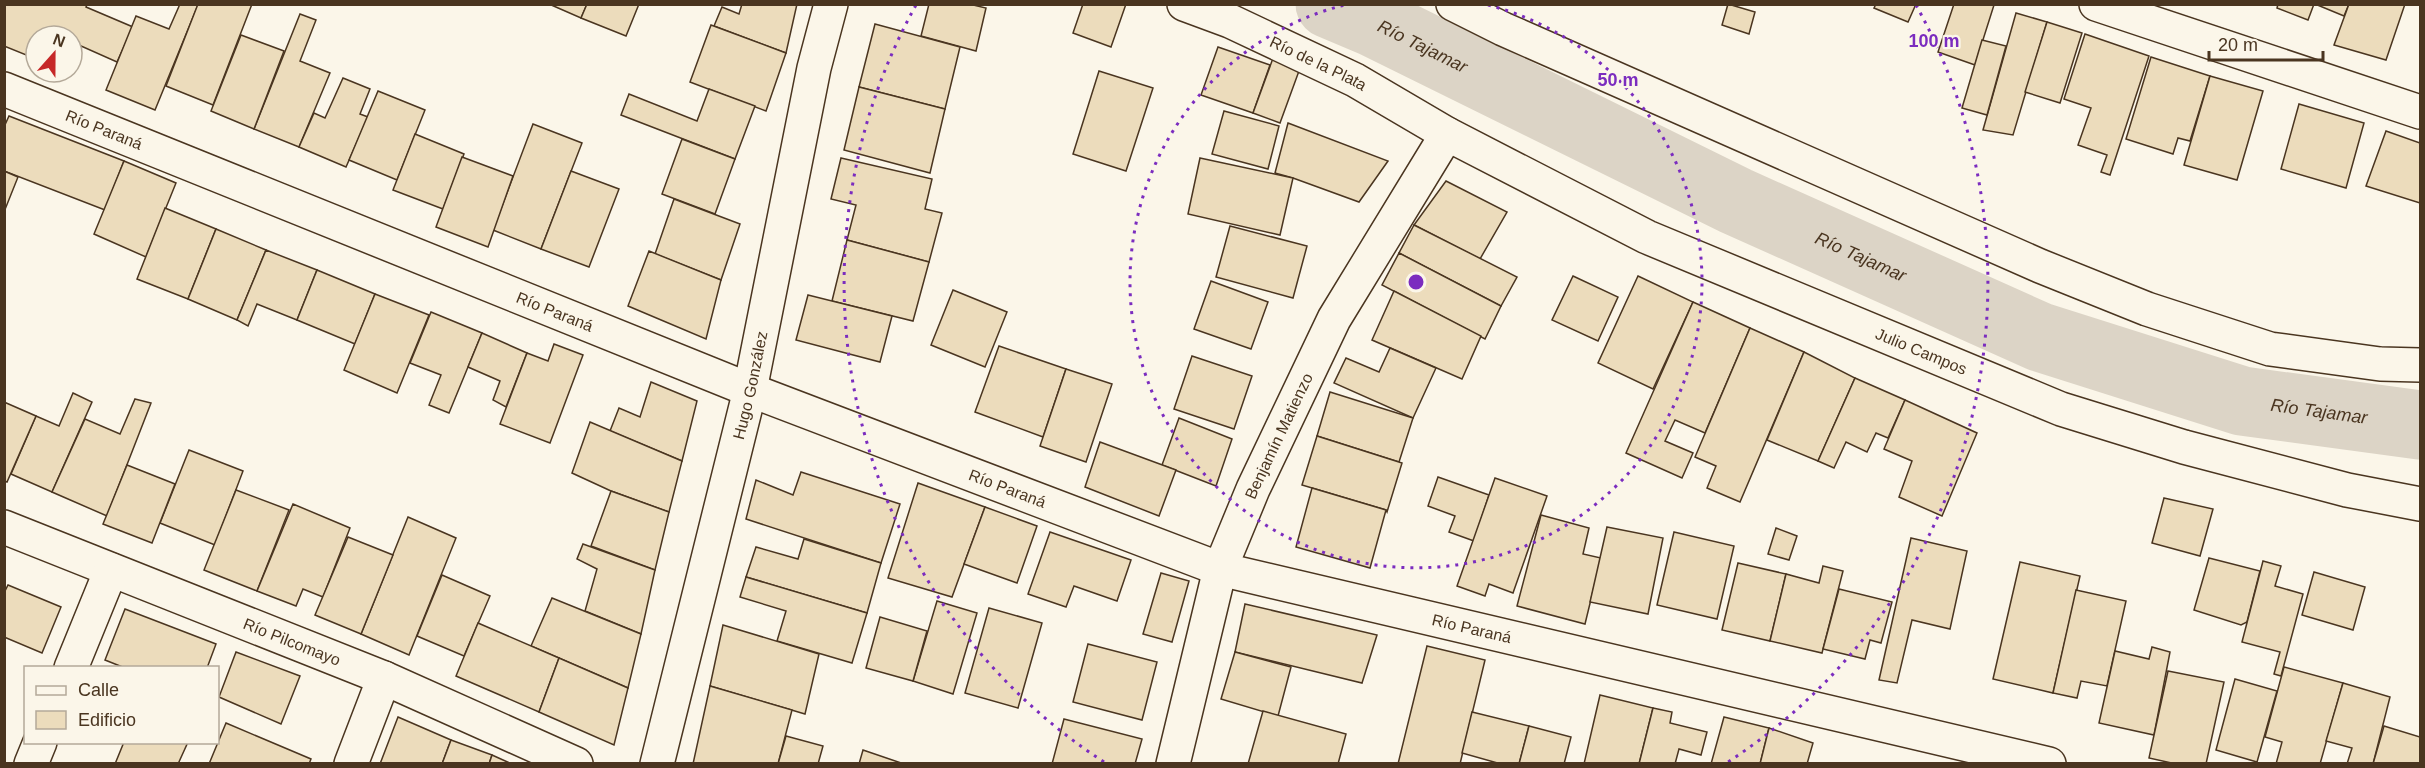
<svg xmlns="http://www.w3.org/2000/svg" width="2425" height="768" font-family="Arial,sans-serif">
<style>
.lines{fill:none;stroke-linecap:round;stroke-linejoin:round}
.river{stroke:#dcd4c6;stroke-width:69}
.building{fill:#ecdcbc;stroke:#4a3520;stroke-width:1.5}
.minor-casing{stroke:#4a3520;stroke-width:36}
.minor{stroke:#fbf6e9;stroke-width:33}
.ring{fill:none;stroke:#7b2cbf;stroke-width:3;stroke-dasharray:3 6}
.labels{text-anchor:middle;stroke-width:4.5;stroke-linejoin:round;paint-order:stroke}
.street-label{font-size:16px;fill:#4a3520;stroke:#fbf6e9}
.water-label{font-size:18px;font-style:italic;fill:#4a3520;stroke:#fbf6e9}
.centre{fill:#7b2cbf;stroke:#fbf6e9;stroke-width:3}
.ring-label{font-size:18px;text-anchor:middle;font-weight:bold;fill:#7b2cbf;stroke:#fbf6e9;stroke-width:4.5;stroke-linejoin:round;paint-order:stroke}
</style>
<rect width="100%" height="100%" fill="#fbf6e9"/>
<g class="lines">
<path class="river" id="s1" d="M 1330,4 L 1375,23 L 1736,201 L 2040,337 L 2242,401 L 2420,425"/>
</g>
<g class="building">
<path d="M 4,4 L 87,4 L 86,7 L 133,27 L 117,62 L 72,42 L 72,36 L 36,36 L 36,59 L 4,46 Z"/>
<path d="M 180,4 L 198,5 L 155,110 L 106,90 L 136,16 L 169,29 Z"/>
<path d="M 252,4 L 213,105 L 166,86 L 198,4 Z"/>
<path d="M 549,4 L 587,4 L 581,18 Z"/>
<path d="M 587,4 L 639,4 L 626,36 L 581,18 Z"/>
<path d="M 742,4 L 797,4 L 786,53 L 714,26 L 722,7 L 739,14 Z"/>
<path d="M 929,4 L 969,4 L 986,8 L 976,51 L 921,36 Z"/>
<path d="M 1083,4 L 1126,4 L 1111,47 L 1073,33 Z"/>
<path d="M 1728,4 L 1755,12 L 1749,34 L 1722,25 Z"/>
<path d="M 1876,4 L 1916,4 L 1908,22 L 1874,8 Z"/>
<path d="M 1954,4 L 1994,5 L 1975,65 L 1938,52 Z"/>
<path d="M 2278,4 L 2314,4 L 2308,20 L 2277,8 Z"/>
<path d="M 2315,4 L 2349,4 L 2344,16 Z"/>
<path d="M 2349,4 L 2405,4 L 2386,60 L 2334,45 Z"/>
<path d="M 2016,13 L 2047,22 L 2013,135 L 1983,130 Z"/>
<path d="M 300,14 L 316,20 L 300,61 L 330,73 L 299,147 L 254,129 Z"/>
<path d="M 2047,22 L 2082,33 L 2060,103 L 2025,92 Z"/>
<path d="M 875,24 L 960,47 L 945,109 L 859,87 Z"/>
<path d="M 711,25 L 786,53 L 766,111 L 690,82 Z"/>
<path d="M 2085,34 L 2149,56 L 2110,175 L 2101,172 L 2107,155 L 2078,145 L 2091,108 L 2064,99 Z"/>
<path d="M 241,35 L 284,51 L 254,129 L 211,111 Z"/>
<path d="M 1982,40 L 2006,46 L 1987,115 L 1962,108 Z"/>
<path d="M 1218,47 L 1270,65 L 1253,113 L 1201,95 Z"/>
<path d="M 1276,50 L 1303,60 L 1280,123 L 1253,113 Z"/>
<path d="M 2151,57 L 2210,76 L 2190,141 L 2178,138 L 2173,154 L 2126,139 Z"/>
<path d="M 1099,71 L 1153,88 L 1126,171 L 1073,154 Z"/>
<path d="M 2210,76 L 2263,91 L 2237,180 L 2184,165 Z"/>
<path d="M 343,78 L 370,89 L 360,114 L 368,117 L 346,167 L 299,147 L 314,113 L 325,118 Z"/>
<path d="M 859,87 L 945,109 L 930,173 L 844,150 Z"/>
<path d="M 709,89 L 755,106 L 735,159 L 621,115 L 629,94 L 697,121 Z"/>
<path d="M 378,91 L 425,110 L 397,180 L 349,160 Z"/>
<path d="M 2299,104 L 2364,123 L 2346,188 L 2281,169 Z"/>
<path d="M 1224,111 L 1279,126 L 1268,169 L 1212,154 Z"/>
<path d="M 9,116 L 124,161 L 105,210 L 4,171 L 4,127 Z"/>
<path d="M 1288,123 L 1388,161 L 1359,202 L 1293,178 L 1275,173 Z"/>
<path d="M 533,124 L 582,143 L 541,249 L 493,230 Z"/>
<path d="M 2386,131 L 2420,143 L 2420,203 L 2366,186 Z"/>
<path d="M 415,134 L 464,154 L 443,209 L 393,190 Z"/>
<path d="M 682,139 L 735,159 L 715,214 L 662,194 Z"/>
<path d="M 462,157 L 513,176 L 488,247 L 436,227 Z"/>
<path d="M 841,158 L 932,179 L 925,209 L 942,213 L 929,262 L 847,240 L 856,205 L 831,199 Z"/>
<path d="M 1200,158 L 1293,178 L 1280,235 L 1188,214 Z"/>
<path d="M 124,161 L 176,183 L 146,257 L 94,234 Z"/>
<path d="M 4,171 L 18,177 L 4,212 Z"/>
<path d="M 571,171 L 619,189 L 589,267 L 541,249 Z"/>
<path d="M 1446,181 L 1507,212 L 1480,259 L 1414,225 Z"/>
<path d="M 674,199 L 740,224 L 721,280 L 655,254 Z"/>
<path d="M 165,208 L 216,229 L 188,299 L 137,279 Z"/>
<path d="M 1414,225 L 1517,277 L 1501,306 L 1399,253 Z"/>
<path d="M 1230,226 L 1307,246 L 1293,298 L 1216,277 Z"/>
<path d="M 216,229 L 266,250 L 237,320 L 188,299 Z"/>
<path d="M 847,240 L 929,262 L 913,321 L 832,301 Z"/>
<path d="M 266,250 L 317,270 L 297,320 L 257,304 L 248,326 L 237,320 Z"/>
<path d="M 649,251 L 721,280 L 706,339 L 628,306 Z"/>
<path d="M 1399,253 L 1501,306 L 1485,339 L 1382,285 Z"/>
<path d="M 317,270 L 375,294 L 355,344 L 297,320 Z"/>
<path d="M 1573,276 L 1618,297 L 1598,341 L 1552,320 Z"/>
<path d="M 1638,276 L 1693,302 L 1653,389 L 1598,363 Z"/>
<path d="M 1211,281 L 1268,302 L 1251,349 L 1194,329 Z"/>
<path d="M 953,290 L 1007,312 L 985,367 L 931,345 Z"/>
<path d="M 1394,291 L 1481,336 L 1462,379 L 1372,340 Z"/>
<path d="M 375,294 L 429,315 L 397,393 L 344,370 Z"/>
<path d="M 808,295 L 892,316 L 880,362 L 796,340 Z"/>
<path d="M 1693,302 L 1750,328 L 1705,433 L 1675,420 L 1665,441 L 1693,453 L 1682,478 L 1626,453 Z"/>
<path d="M 431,312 L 482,333 L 449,413 L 429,405 L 441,375 L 410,363 Z"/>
<path d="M 1750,328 L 1804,352 L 1740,502 L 1707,488 L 1716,466 L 1695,457 Z"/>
<path d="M 482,333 L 527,353 L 506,407 L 493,400 L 500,381 L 468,367 Z"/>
<path d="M 554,344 L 583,355 L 550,443 L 500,424 L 527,353 L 548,361 Z"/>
<path d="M 999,346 L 1066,369 L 1043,437 L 975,412 Z"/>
<path d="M 1390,348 L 1436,368 L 1413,418 L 1334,383 L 1346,358 L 1379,372 Z"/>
<path d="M 1804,352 L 1855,378 L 1818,461 L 1767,440 Z"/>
<path d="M 1192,356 L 1252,376 L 1234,429 L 1174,409 Z"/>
<path d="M 1066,369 L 1112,384 L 1086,462 L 1040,446 Z"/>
<path d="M 1855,378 L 1905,400 L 1888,438 L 1876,433 L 1867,452 L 1846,442 L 1834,468 L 1818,461 Z"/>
<path d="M 651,382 L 697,401 L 682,461 L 610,431 L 619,408 L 640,417 Z"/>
<path d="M 1330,392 L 1413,418 L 1399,462 L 1317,436 Z"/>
<path d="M 73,393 L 92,402 L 52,492 L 11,474 L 36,416 L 59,426 Z"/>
<path d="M 135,399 L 151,403 L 107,516 L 52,492 L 85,419 L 120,434 Z"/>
<path d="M 1905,400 L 1977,433 L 1942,516 L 1899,497 L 1912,461 L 1884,449 Z"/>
<path d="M 4,402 L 36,416 L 7,482 L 4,481 Z"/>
<path d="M 1179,418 L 1232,439 L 1216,486 L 1162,465 Z"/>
<path d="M 590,422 L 682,461 L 669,512 L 611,491 L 572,473 Z"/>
<path d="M 1317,436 L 1402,463 L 1387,512 L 1386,510 L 1302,485 Z"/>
<path d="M 1100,442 L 1176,470 L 1159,516 L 1085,487 Z"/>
<path d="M 189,450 L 243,471 L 215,545 L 160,523 Z"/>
<path d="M 127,465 L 175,484 L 152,543 L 103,524 Z"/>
<path d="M 801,472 L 900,504 L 881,563 L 746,519 L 756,480 L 793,495 Z"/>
<path d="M 1438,477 L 1489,495 L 1474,541 L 1449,532 L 1455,516 L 1428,506 Z"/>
<path d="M 1495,478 L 1547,496 L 1513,593 L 1489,584 L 1485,596 L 1457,586 Z"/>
<path d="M 918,483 L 985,507 L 952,597 L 888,578 Z"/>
<path d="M 1312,488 L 1386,510 L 1370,568 L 1296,547 Z"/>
<path d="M 236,490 L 289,510 L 257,591 L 204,570 Z"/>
<path d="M 611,491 L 669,512 L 655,570 L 591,546 Z"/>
<path d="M 2164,498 L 2213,509 L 2200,556 L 2152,543 Z"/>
<path d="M 293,504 L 350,528 L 323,597 L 303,589 L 296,606 L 257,591 Z"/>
<path d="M 985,507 L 1037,526 L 1017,583 L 964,564 Z"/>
<path d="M 1541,515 L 1589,528 L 1583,554 L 1601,558 L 1585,624 L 1517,606 Z"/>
<path d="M 408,517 L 456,538 L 409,655 L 361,634 Z"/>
<path d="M 1607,527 L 1663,538 L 1648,614 L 1590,602 Z"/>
<path d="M 1776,528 L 1797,536 L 1789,560 L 1768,554 Z"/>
<path d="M 1050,532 L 1131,560 L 1117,601 L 1074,586 L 1066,607 L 1028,594 Z"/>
<path d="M 1674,532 L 1734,546 L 1717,619 L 1657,605 Z"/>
<path d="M 348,537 L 393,555 L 361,634 L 315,615 Z"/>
<path d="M 1911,538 L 1967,551 L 1950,629 L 1912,620 L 1897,683 L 1879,680 Z"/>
<path d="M 804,539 L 881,563 L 867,613 L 746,577 L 756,547 L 798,559 Z"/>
<path d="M 583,544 L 655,570 L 641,634 L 585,611 L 597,569 L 577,559 Z"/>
<path d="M 2209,558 L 2260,571 L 2247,622 L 2241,625 L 2194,610 Z"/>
<path d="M 2263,561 L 2281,566 L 2275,586 L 2303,594 L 2281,676 L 2274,674 L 2280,652 L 2242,642 Z"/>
<path d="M 2020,562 L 2080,576 L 2053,693 L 1993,679 Z"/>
<path d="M 1738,563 L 1786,574 L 1770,641 L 1722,630 Z"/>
<path d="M 1823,566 L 1843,571 L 1822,653 L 1770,641 L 1786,574 L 1819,583 Z"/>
<path d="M 2314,572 L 2365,587 L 2353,630 L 2302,615 Z"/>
<path d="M 1161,573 L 1189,581 L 1172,642 L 1143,634 Z"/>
<path d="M 442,575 L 490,596 L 464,656 L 417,636 Z"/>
<path d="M 746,577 L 867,613 L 852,663 L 777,641 L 786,611 L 740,597 Z"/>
<path d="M 8,585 L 61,607 L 42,653 L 4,637 L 4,593 Z"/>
<path d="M 1839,589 L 1892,602 L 1881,643 L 1870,640 L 1865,659 L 1823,649 Z"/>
<path d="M 2076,590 L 2126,601 L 2107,686 L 2081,681 L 2077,698 L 2053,693 Z"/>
<path d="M 552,598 L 641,634 L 628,688 L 531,646 Z"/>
<path d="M 937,601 L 977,613 L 953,694 L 913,681 Z"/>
<path d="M 1245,604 L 1377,635 L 1362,683 L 1235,652 Z"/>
<path d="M 989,608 L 1042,623 L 1018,708 L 965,693 Z"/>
<path d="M 125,609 L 216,644 L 207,668 L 125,668 L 105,660 Z"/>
<path d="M 880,617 L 927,631 L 913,681 L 866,668 Z"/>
<path d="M 478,623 L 559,658 L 539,712 L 456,676 Z"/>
<path d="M 723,625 L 819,654 L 805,714 L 710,686 Z"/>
<path d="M 1088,644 L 1157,662 L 1142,720 L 1073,702 Z"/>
<path d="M 1427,646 L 1485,660 L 1460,764 L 1398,764 Z"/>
<path d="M 2152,647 L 2170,652 L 2154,735 L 2099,723 L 2115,651 L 2149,659 Z"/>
<path d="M 236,652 L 300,676 L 281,724 L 219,697 Z"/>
<path d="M 1235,652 L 1291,667 L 1278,716 L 1221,699 Z"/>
<path d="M 559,658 L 628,688 L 614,745 L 539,712 Z"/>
<path d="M 2284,667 L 2343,683 L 2320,764 L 2276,764 L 2282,742 L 2265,737 Z"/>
<path d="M 2168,671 L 2224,682 L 2206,764 L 2176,764 L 2149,758 Z"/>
<path d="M 2235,679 L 2277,691 L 2257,762 L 2216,750 Z"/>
<path d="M 2343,683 L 2390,697 L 2373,764 L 2347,764 L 2352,748 L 2326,741 Z"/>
<path d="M 710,686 L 792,710 L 778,764 L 693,764 Z"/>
<path d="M 1600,695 L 1653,708 L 1639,764 L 1584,764 Z"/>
<path d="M 1653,708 L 1672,712 L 1670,723 L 1707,732 L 1701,755 L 1679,749 L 1675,764 L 1639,764 Z"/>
<path d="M 1263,711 L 1346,734 L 1338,764 L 1248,764 Z"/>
<path d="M 1472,712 L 1529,726 L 1519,764 L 1501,764 L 1462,753 Z"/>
<path d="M 398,717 L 451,740 L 442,764 L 380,764 Z"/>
<path d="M 1724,717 L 1769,728 L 1760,764 L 1711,764 Z"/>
<path d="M 1064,719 L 1142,739 L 1135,764 L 1052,764 Z"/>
<path d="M 226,723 L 311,759 L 309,764 L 209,764 Z"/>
<path d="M 1529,726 L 1571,737 L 1564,764 L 1519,764 Z"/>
<path d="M 2384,726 L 2420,737 L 2420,764 L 2373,764 Z"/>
<path d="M 1769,728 L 1813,743 L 1807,764 L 1760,764 Z"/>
<path d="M 786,736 L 823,746 L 818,764 L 778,764 Z"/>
<path d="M 451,740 L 492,755 L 489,764 L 442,764 Z"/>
<path d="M 124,742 L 188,742 L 178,764 L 115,764 Z"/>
<path d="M 863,750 L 904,764 L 859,764 Z"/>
<path d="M 492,755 L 512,764 L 489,764 Z"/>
</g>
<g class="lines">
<defs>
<g id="minor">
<path id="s2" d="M 1184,4 L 1230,21 L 1355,80 L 1447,134 L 1647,237 L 2061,409 L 2184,447 L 2347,490 L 2420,504"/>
<path d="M 1453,4 L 1503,29 L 2040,266 L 2147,309 L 2270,349 L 2380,364 L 2420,365"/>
<path d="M 2096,4 L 2420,112"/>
<path id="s3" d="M 4,89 L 750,390 L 1220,569 L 2049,764"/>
<path id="s4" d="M 4,527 L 384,678 L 576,764"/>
<path d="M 71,668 L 111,570"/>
<path d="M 31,764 L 40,742"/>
<path d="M 351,764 L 384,678"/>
<path id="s5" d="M 657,764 L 750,390 L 814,68 L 831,4"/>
<path id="s6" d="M 1173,764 L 1220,569 L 1253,489 L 1334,319 L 1447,134"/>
</g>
</defs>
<use href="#minor" class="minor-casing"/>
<use href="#minor" class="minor"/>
</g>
<g class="ring">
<path d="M1488 5A286 286 0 1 1 1344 5"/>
<path d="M1104 762A572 572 0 0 1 916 5M1916 5A572 572 0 0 1 1728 762"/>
</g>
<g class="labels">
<g class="street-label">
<text dy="6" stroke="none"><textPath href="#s2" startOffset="147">Río de la Plata</textPath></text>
<text dy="6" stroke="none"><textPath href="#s3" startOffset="108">Río Paraná</textPath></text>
<text dy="6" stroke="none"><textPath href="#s3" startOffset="594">Río Paraná</textPath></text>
<text dy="6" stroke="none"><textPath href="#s2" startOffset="816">Julio Campos</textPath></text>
<text dy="6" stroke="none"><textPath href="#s5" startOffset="390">Hugo González</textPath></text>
<text dy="6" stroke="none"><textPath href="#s6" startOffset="346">Benjamín Matienzo</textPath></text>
<text dy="6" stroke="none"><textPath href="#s3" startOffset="1080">Río Paraná</textPath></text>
<text dy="6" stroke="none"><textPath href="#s3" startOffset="1566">Río Paraná</textPath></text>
<text dy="6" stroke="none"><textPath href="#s4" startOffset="310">Río Pilcomayo</textPath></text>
</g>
<g class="water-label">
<text dy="6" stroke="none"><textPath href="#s1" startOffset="102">Río Tajamar</textPath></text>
<text dy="6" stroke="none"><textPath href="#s1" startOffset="588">Río Tajamar</textPath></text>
<text dy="6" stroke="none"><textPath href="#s1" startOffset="1074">Río Tajamar</textPath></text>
</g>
</g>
<circle cx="1416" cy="282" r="9" class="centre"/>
<g class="ring-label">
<text x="1934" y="47">100 m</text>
<text x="1618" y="86">50 m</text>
</g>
<rect width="2425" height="768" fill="none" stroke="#4a3520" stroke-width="12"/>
<rect x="24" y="666" width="195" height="78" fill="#fbf6e9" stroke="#b4a999" stroke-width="1.5"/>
<rect x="36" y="686" width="30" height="9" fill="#fbf6e9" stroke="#b4a999" stroke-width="1.5"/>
<text x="78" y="696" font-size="18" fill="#4a3520">Calle</text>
<rect x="36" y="711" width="30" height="18" fill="#ecdcbc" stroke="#b4a999" stroke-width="1.5"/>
<text x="78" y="726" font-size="18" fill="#4a3520">Edificio</text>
<g transform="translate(54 54) rotate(21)"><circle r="28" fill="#fbf6e9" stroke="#b4a999" stroke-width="1.5"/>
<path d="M0-4.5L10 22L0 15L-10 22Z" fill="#c62828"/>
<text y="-9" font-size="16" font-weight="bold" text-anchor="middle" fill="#4a3520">N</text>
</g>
<path d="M2209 51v9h114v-9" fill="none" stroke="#4a3520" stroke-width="3"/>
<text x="2218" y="51" font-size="18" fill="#4a3520" stroke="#fbf6e9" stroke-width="4.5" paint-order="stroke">20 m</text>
</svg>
